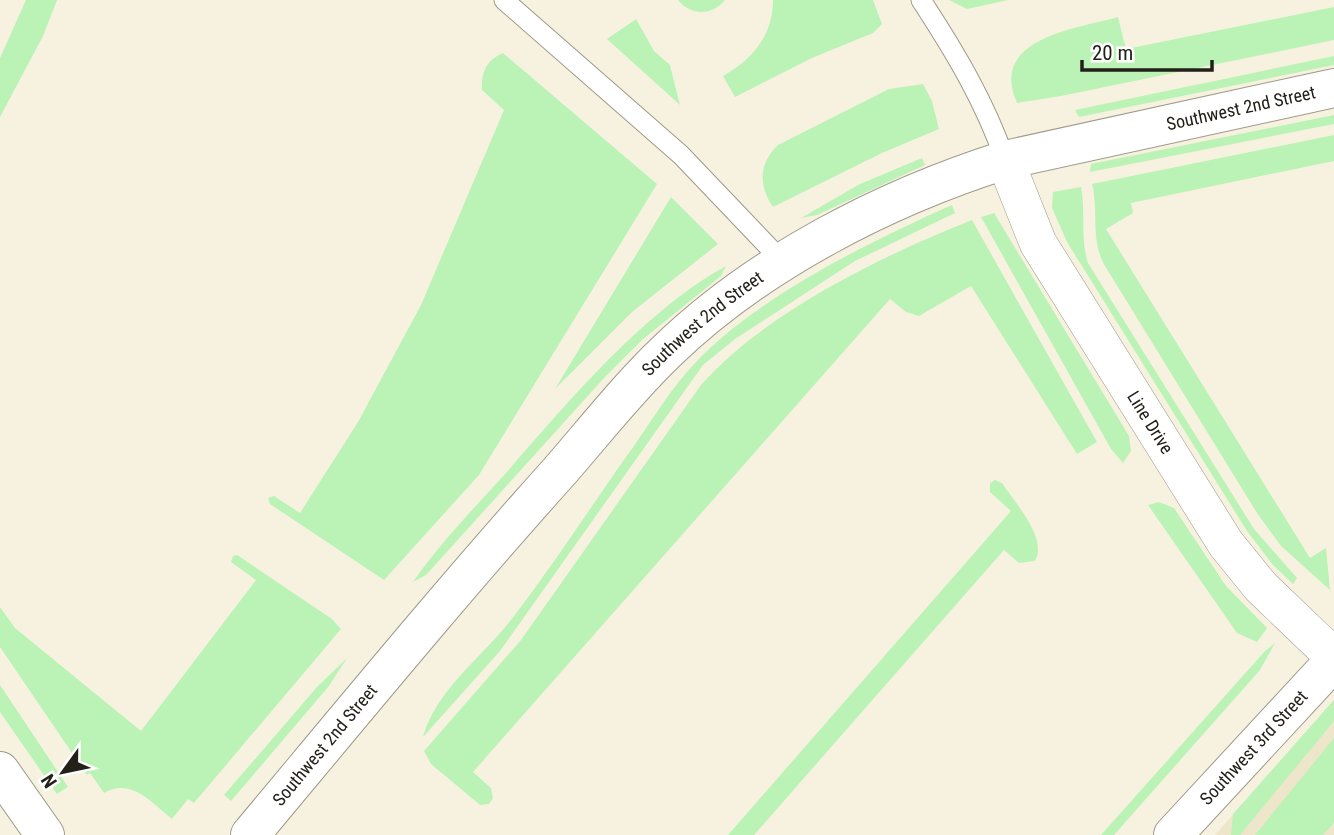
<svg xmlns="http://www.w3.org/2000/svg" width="1334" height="835" font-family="'Roboto Condensed',sans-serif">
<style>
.built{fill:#ede6cb}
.green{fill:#bbf3b6}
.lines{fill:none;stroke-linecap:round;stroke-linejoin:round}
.lane-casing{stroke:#9e9988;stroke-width:21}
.street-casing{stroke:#9e9988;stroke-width:38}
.secondary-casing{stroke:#9e9988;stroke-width:40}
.primary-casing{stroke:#9e9988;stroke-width:40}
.lane{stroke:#fff;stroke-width:19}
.street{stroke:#fff;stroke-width:37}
.secondary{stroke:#fff;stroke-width:38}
.primary{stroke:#fff;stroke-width:38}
.labels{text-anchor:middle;stroke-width:6;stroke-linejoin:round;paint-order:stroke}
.street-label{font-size:18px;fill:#222019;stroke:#fff}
</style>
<rect width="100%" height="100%" fill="#f7f2df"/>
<path class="built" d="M 1334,700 L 1334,835 L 1215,835 L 1327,708 Z"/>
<g class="green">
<path d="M 26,0 L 57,0 L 43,36 L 0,117 L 0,58 Z"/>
<path d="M 678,0 L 725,0 C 712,16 691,16 678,0 Z"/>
<path d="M 773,0 L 873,0 L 882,24 L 873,33 L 812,58 L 735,97 L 723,76 C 753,59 773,35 773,0 Z"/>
<path d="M 949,0 L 1008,0 L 967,9 Z"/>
<path d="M 1334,7 L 1334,40 L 1061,96 L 1017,103 C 988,38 1076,29 1118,17 L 1126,49 Z"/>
<path d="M 636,19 L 654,51 L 670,65 L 680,105 L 607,39 Z"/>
<path d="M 503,53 L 657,184 L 479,475 L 384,580 L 270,504 L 268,498 L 274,496 L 300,513 L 358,422 L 421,305 L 504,110 L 482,90 C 481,73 486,60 503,53 Z"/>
<path d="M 1334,56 L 1334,65 L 1079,117 L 1075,110 Z"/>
<path d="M 923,84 L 932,101 L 939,129 L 882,153 L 773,207 C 758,185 759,163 778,145 L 889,89 Z"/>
<path d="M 1334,115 L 1334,124 L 1090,172 L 1091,164 Z"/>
<path d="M 1334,135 L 1334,161 L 1131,203 L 1133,213 L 1106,229 L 1310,558 L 1326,548 L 1330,590 L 1281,546 L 1257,513 L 1105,266 C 1090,240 1099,212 1092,184 Z"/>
<path d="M 922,158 L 925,165 L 817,215 L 801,218 L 860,184 Z"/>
<path d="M 1081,187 C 1086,213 1080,239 1088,263 L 1254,529 L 1297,578 L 1293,584 L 1272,564 L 1247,531 L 1067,242 L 1052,208 L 1053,192 Z"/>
<path d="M 671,197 L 718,244 L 632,312 L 555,389 Z"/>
<path d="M 952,205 L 955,213 L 855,261 L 735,339 L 703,365 L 500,651 L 423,737 C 436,689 485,655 514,616 C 557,560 595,500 636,443 C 655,415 673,386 696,362 C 759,296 869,242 952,205 Z"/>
<path d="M 994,213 L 1129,436 L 1131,451 L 1123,463 L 1111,449 L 981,217 Z"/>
<path d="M 972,220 L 1097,442 L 1077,454 L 971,286 L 919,316 L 906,312 L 890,299 L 473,772 L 491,788 L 493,798 L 489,804 L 480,805 L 431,764 L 424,751 L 521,640 L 701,385 C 764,313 883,255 972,220 Z"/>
<path d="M 726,266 L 721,276 L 642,340 L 605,377 L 426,575 L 413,582 C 440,543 474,508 506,473 C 566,404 645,310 726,266 Z"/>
<path d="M 995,480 L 1002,483 C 1015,503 1048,538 1035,561 L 1019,563 L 1004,550 L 754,835 L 728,835 L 1011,511 L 990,492 L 990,483 Z"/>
<path d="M 1159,502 L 1174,508 L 1226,586 L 1267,628 L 1257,642 L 1237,633 L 1148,505 Z"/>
<path d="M 237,555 L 332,619 L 341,629 L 194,803 L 188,799 L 172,819 C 152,803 131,777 104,793 L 90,773 L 87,775 L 0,647 L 0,607 L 15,628 L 141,731 L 256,580 L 231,562 L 233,556 Z"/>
<path d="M 1275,643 L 1260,670 L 1114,835 L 1101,835 L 1265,651 Z"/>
<path d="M 347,658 L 329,686 L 231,801 L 224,795 L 317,687 Z"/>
<path d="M 0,685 L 68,787 L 57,794 L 0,712 Z"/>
<path d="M 1334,700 L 1334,721 L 1240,835 L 1231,835 L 1233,814 Z"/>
<path d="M 1334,738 L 1334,823 L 1323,835 L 1255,835 Z"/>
</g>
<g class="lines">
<defs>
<g id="lane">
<path d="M 504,0 L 681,155 L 784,263"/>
<path d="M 921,0 C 955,52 985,102 1005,160"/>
</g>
<g id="street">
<path id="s1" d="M 1005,160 L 1038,243 L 1226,544 L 1261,587 L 1334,657"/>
</g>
<g id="secondary">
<path id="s2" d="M 250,835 C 352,713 452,591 558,473 C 594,432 628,388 667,351 C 758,263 885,198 1005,160 L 1334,88"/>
<path id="s3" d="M 1173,835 L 1334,661"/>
</g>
<path id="primary" d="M 0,771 L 45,835"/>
</defs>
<use href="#lane" class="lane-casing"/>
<use href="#street" class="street-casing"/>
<use href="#secondary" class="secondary-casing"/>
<use href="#primary" class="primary-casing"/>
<use href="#lane" class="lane"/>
<use href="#street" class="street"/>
<use href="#secondary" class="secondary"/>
<use href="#primary" class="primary"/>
</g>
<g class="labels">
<g class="street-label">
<text dy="6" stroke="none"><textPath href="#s2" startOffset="1272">Southwest 2nd Street</textPath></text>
<text dy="6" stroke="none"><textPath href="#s2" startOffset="684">Southwest 2nd Street</textPath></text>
<text dy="6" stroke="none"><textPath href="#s1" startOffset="301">Line Drive</textPath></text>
<text dy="6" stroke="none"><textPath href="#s2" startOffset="117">Southwest 2nd Street</textPath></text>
<text dy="6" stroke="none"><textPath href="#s3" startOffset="119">Southwest 3rd Street</textPath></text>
</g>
</g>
<g transform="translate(63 772) rotate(237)" stroke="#ffffff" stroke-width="5" paint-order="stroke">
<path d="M0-5L12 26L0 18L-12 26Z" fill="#222019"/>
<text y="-10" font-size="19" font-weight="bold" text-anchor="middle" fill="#222019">N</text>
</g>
<path d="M1082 60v10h130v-10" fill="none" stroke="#222019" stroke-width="3.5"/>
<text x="1092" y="60" font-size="21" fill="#222019" stroke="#ffffff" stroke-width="5" paint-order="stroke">20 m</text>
</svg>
